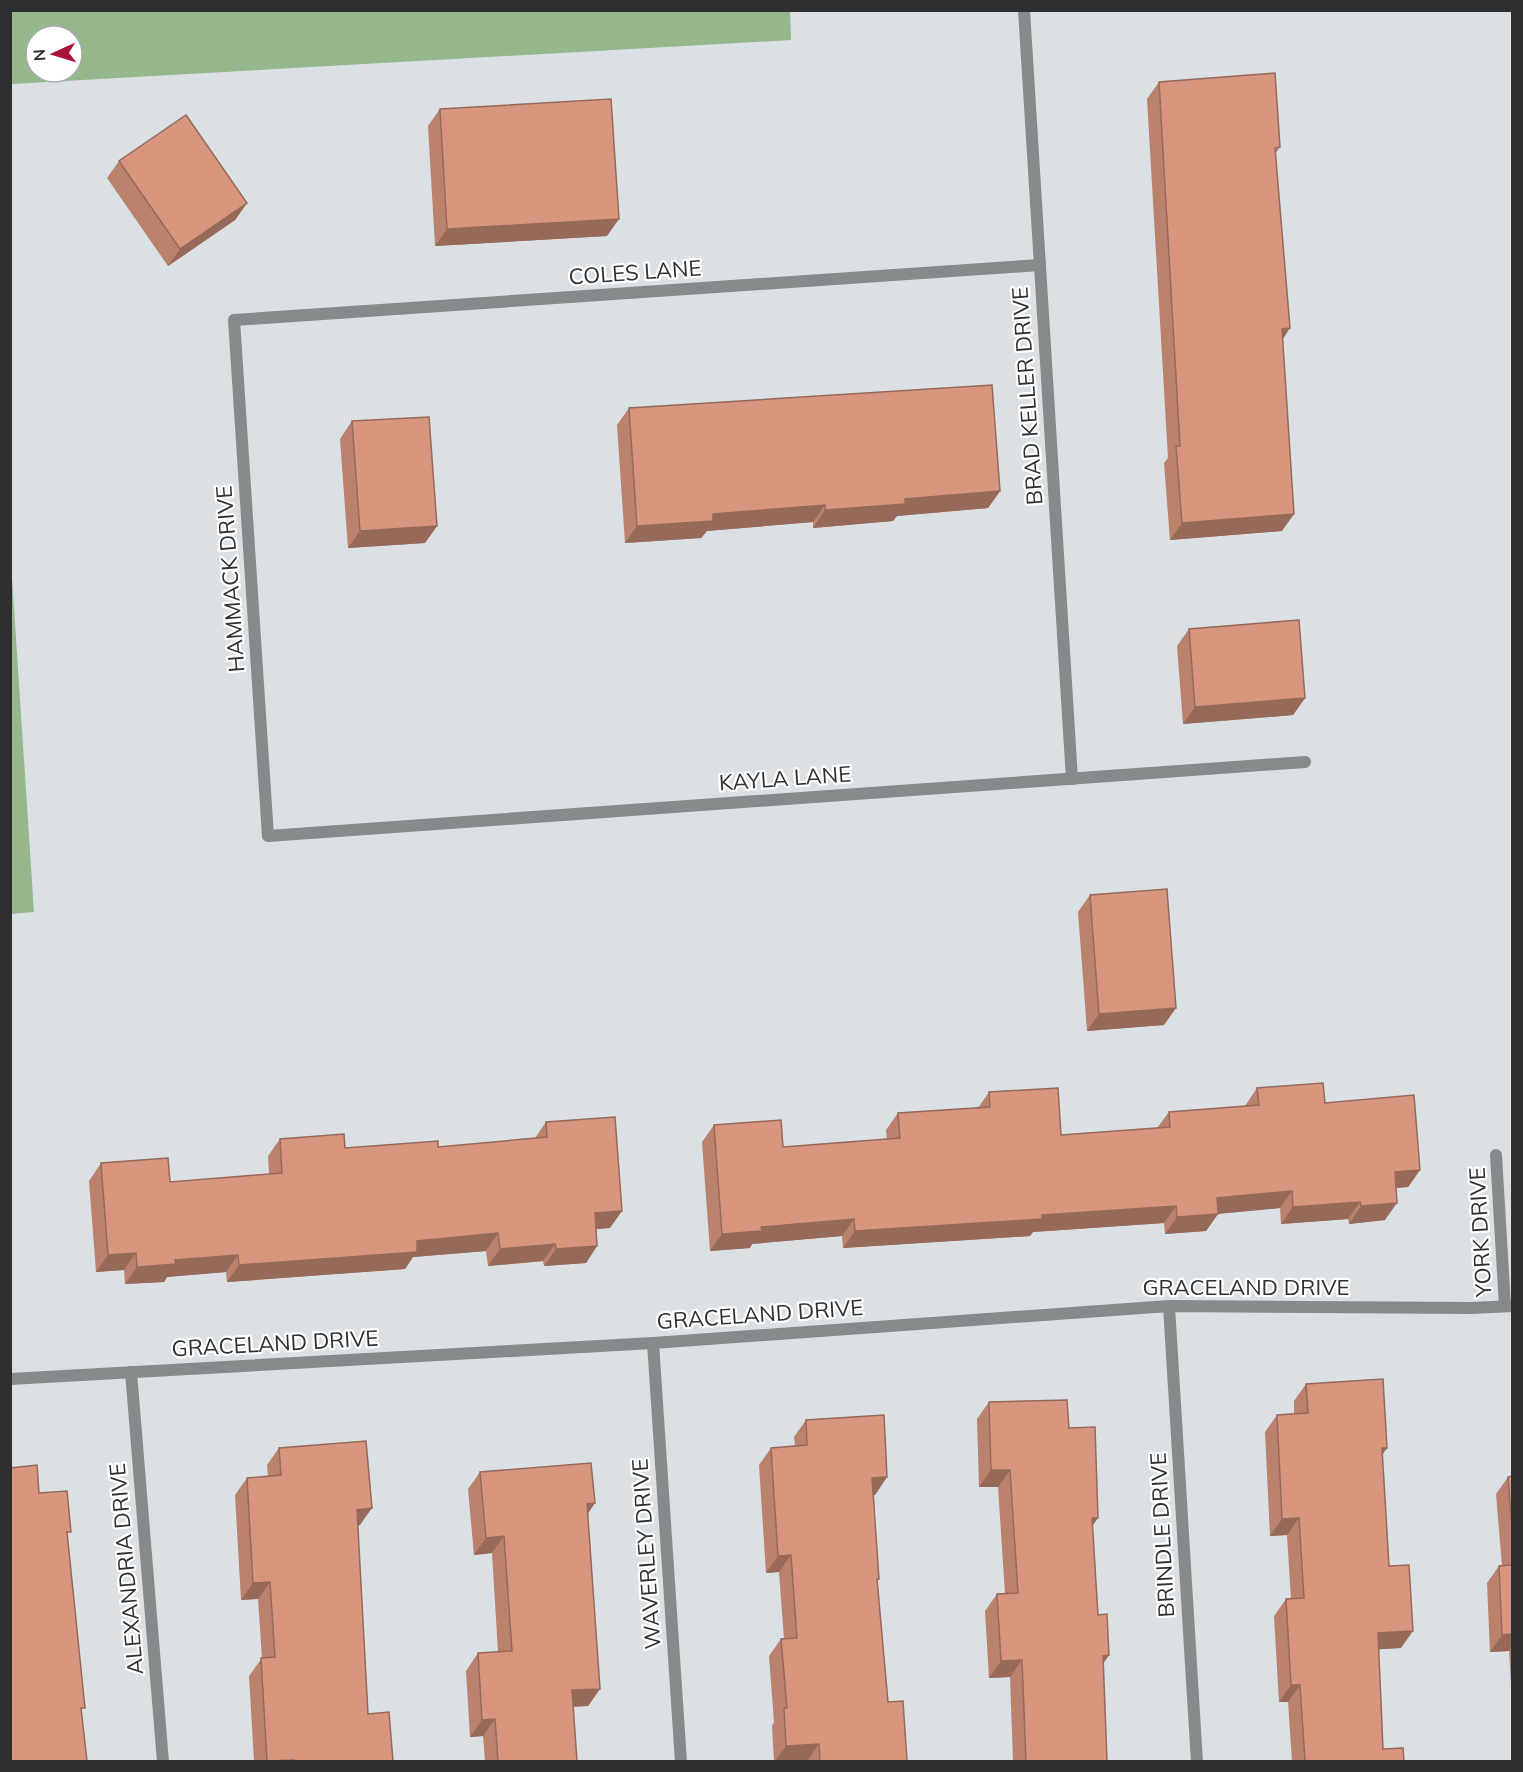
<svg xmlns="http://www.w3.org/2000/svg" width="1523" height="1772" font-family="Mulish,sans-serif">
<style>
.green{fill:#96b78c;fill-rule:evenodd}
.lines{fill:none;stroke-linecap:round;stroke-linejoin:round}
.street{stroke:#878a8b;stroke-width:12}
.wall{fill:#ba816d}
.shaded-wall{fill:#976959}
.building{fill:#d8967f;stroke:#976959;stroke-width:1.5}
.labels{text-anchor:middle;stroke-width:4.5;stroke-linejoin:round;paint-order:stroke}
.street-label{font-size:22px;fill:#2d2f31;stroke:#fff}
</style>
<rect width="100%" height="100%" fill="#dae0e4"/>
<g class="green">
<path d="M 11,10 L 790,10 L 791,40 L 11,84 ZM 36,36 L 72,36 L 72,72 L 36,72 Z"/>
<path d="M 11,562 L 34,912 L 11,914 L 10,914 Z"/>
</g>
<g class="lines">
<g class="street">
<path d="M 1024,10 L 1072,779"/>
<path d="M 1040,265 L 234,320 L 268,836 L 1305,762"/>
<path d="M 1496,1155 L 1505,1306"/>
<path d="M 1169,1306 L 1197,1762"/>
<path d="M 653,1343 L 681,1762"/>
<path d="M 131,1372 L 163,1762"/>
<path d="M 10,1379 L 653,1343 L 1169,1306 L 1472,1308 L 1512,1306"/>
</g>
</g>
<g class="wall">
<path d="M 1159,82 L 1280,147 L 1276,153 L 1283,339 L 1282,531 L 1170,540 L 1164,463 L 1168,458 L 1147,99 Z"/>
<path d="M 440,109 L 607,236 L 435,246 L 428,126 Z"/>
<path d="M 119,161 L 247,203 L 235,220 L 168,266 L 107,178 Z"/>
<path d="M 629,408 L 1000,491 L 988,508 L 897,516 L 893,521 L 813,528 L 813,522 L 707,531 L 701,538 L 625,543 L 617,425 Z"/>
<path d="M 352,421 L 437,526 L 425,543 L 348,548 L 340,439 Z"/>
<path d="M 1189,629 L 1305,698 L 1293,715 L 1183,724 L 1177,646 Z"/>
<path d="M 1090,895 L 1164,1025 L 1087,1031 L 1078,912 Z"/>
<path d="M 1257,1088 L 1325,1103 L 1420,1170 L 1408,1187 L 1396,1188 L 1385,1220 L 1349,1224 L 1348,1219 L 1281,1224 L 1280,1208 L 1218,1214 L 1206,1231 L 1165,1234 L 1164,1223 L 1033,1232 L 1030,1236 L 843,1248 L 842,1236 L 752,1244 L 750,1248 L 710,1251 L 702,1142 L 714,1125 L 783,1147 L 887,1139 L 886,1130 L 898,1113 L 978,1108 L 989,1092 L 1061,1135 L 1157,1128 L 1169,1112 L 1245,1106 Z"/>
<path d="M 546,1122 L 610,1228 L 596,1229 L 597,1246 L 586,1263 L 544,1266 L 543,1261 L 488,1266 L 486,1251 L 413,1257 L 405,1269 L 227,1282 L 226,1272 L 167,1277 L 164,1282 L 125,1284 L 124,1270 L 96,1272 L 89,1181 L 101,1163 L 170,1182 L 269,1174 L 268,1156 L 280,1139 L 345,1148 L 438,1147 L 535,1138 Z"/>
<path d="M 1306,1384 L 1387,1448 L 1382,1454 L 1389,1566 L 1401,1648 L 1378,1649 L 1383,1749 L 1404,1761 L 1292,1761 L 1288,1702 L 1279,1702 L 1274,1616 L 1286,1599 L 1291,1599 L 1287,1535 L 1270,1536 L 1265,1432 L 1277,1415 L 1294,1414 L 1294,1401 Z"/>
<path d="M 989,1402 L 1069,1428 L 1092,1526 L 1098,1615 L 1109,1655 L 1103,1664 L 1107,1761 L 1013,1761 L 1010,1677 L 989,1678 L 985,1611 L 997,1594 L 1005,1594 L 998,1487 L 979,1487 L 977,1419 Z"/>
<path d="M 806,1420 L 887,1477 L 875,1495 L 874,1495 L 877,1582 L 888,1702 L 907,1761 L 774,1761 L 772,1726 L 774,1722 L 769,1656 L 781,1639 L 784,1639 L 779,1572 L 766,1573 L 759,1465 L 771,1448 L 795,1446 L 794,1437 Z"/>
<path d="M 279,1448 L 360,1525 L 358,1526 L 368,1714 L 393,1761 L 254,1761 L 249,1676 L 262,1658 L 258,1599 L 241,1600 L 235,1495 L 247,1478 L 268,1476 L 267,1465 Z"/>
<path d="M 480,1472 L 588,1514 L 600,1689 L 588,1706 L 573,1707 L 577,1761 L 485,1761 L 483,1736 L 470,1737 L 466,1671 L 478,1653 L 498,1652 L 492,1553 L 474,1555 L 468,1489 Z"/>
<path d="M 1512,1476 L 1512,1700 L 1509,1651 L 1490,1652 L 1487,1583 L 1499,1566 L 1502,1566 L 1496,1494 L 1508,1477 Z"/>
</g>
<g class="shaded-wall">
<path d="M 247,203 L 235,220 L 168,266 L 180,249 Z"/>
<path d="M 619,219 L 607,236 L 435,246 L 447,229 Z"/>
<path d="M 1290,328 L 1279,345 L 1282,329 Z"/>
<path d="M 1000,491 L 988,508 L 897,516 L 893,521 L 813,528 L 825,510 L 905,499 Z"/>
<path d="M 825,505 L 813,522 L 707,531 L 701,538 L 625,543 L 637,526 L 713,514 Z"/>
<path d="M 1294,514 L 1282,531 L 1170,540 L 1182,523 Z"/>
<path d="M 437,526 L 425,543 L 348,548 L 360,531 Z"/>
<path d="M 1305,698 L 1293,715 L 1183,724 L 1195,707 Z"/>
<path d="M 1176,1008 L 1164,1025 L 1087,1031 L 1099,1014 Z"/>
<path d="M 1420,1170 L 1408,1187 L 1383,1189 L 1395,1172 Z"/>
<path d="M 1292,1191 L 1280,1208 L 1205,1215 L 1217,1198 Z"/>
<path d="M 1360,1202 L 1348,1219 L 1281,1224 L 1293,1207 Z"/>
<path d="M 1397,1203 L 1385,1220 L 1349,1224 L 1361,1206 Z"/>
<path d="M 1176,1206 L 1164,1223 L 1033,1232 L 1030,1236 L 843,1248 L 855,1231 L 1042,1215 Z"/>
<path d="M 622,1211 L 610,1228 L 583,1230 L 595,1213 Z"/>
<path d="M 1218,1214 L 1206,1231 L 1165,1234 L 1177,1217 Z"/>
<path d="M 854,1219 L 842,1236 L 752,1244 L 750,1248 L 710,1251 L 722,1234 L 761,1227 Z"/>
<path d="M 498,1233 L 486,1251 L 413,1257 L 405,1269 L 227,1282 L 239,1265 L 417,1241 Z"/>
<path d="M 555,1244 L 543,1261 L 488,1266 L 500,1249 Z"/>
<path d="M 597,1246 L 586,1263 L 544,1266 L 556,1249 Z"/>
<path d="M 136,1253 L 124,1270 L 96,1272 L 108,1255 Z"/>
<path d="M 238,1255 L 226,1272 L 167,1277 L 164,1282 L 125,1284 L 137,1267 L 175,1260 Z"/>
<path d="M 1382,1448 L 1387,1448 L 1375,1465 Z"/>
<path d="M 991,1470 L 1010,1470 L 998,1487 L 979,1487 Z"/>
<path d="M 887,1477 L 875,1495 L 860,1495 L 872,1478 Z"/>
<path d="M 595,1503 L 583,1521 L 587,1504 Z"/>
<path d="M 372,1508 L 360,1525 L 345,1527 L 357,1510 Z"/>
<path d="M 1092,1518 L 1098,1518 L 1086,1535 Z"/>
<path d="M 1299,1518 L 1287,1535 L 1270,1536 L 1282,1519 Z"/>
<path d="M 504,1536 L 492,1553 L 474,1555 L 486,1538 Z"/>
<path d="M 791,1555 L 779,1572 L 766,1573 L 778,1556 Z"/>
<path d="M 270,1582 L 258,1599 L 241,1600 L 253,1583 Z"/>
<path d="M 1413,1631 L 1401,1648 L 1366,1650 L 1378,1633 Z"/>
<path d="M 1512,1634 L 1512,1645 L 1509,1651 L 1490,1652 L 1502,1635 Z"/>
<path d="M 1109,1655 L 1097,1672 L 1103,1656 Z"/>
<path d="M 1022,1660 L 1010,1677 L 989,1678 L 1001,1661 Z"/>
<path d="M 1291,1685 L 1300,1685 L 1288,1702 L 1279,1702 Z"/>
<path d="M 600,1689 L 588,1706 L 560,1707 L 572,1690 Z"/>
<path d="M 495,1719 L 483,1736 L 470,1737 L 482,1720 Z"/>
<path d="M 819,1744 L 807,1761 L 775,1761 L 786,1746 Z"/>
</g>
<g class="building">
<path d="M 1275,73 L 1280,147 L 1275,148 L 1290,328 L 1282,329 L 1294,514 L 1182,523 L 1176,446 L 1180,446 L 1159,82 Z"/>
<path d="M 611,99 L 619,219 L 447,229 L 440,109 Z"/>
<path d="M 186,115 L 247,203 L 180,249 L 119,161 Z"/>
<path d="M 992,385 L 1000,491 L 905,499 L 905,504 L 825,510 L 825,505 L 713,514 L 713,521 L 637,526 L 629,408 Z"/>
<path d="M 429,417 L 437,526 L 360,531 L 352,421 Z"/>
<path d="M 1299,620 L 1305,698 L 1195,707 L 1189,629 Z"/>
<path d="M 1167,889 L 1176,1008 L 1099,1014 L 1090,895 Z"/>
<path d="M 1323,1083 L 1325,1103 L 1414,1095 L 1420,1170 L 1395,1172 L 1397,1203 L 1361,1206 L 1360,1202 L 1293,1207 L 1292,1191 L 1217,1198 L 1218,1214 L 1177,1217 L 1176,1206 L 1042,1215 L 1042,1219 L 855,1231 L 854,1219 L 761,1227 L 762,1231 L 722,1234 L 714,1125 L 781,1120 L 783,1147 L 900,1138 L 898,1113 L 990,1107 L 989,1092 L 1058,1088 L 1061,1135 L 1170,1127 L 1169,1112 L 1259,1105 L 1257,1088 Z"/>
<path d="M 615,1117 L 622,1211 L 595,1213 L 597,1246 L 556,1249 L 555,1244 L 500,1249 L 498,1233 L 417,1241 L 417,1252 L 239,1265 L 238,1255 L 175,1260 L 176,1264 L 137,1267 L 136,1253 L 108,1255 L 101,1163 L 168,1158 L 170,1182 L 282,1173 L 280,1139 L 344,1134 L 345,1148 L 438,1141 L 438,1147 L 547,1137 L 546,1122 Z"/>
<path d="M 1383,1379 L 1387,1448 L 1382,1448 L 1389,1566 L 1409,1565 L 1413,1631 L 1378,1633 L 1383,1749 L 1403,1748 L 1404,1761 L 1305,1761 L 1300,1685 L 1291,1685 L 1286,1599 L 1304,1598 L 1299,1518 L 1282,1519 L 1277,1415 L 1308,1413 L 1306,1384 Z"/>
<path d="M 1067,1400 L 1069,1428 L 1095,1427 L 1098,1518 L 1092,1518 L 1098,1615 L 1107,1614 L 1109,1655 L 1103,1656 L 1107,1761 L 1026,1761 L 1022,1660 L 1001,1661 L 997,1594 L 1018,1593 L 1010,1470 L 991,1470 L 989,1402 Z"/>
<path d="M 884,1415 L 887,1477 L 872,1478 L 879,1579 L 877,1579 L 888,1702 L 903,1701 L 907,1761 L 820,1761 L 819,1744 L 786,1746 L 784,1708 L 787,1708 L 781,1639 L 797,1638 L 791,1555 L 778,1556 L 771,1448 L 807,1445 L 806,1420 Z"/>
<path d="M 366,1441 L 372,1508 L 357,1510 L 368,1714 L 389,1712 L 393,1761 L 294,1761 L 294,1760 L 267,1761 L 261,1658 L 275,1657 L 270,1582 L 253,1583 L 247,1478 L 281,1475 L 279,1448 Z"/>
<path d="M 591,1463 L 595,1503 L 587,1504 L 600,1689 L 572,1690 L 577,1761 L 498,1761 L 495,1719 L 482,1720 L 478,1653 L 512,1651 L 504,1536 L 486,1538 L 480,1472 Z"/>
<path d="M 37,1465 L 39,1493 L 67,1491 L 71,1532 L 67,1532 L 85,1708 L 81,1708 L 87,1761 L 10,1761 L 10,1468 Z"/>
<path d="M 1512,1476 L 1512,1527 L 1508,1477 Z"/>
<path d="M 1512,1565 L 1512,1634 L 1502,1635 L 1499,1566 Z"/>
</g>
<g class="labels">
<g class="street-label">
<text transform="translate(635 272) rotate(-4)" y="8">COLES LANE</text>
<text transform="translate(1027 396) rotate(-94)" y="8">BRAD KELLER DRIVE</text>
<text transform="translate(230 579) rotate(-94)" y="8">HAMMACK DRIVE</text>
<text transform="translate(785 778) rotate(-4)" y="8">KAYLA LANE</text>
<text transform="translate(1480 1232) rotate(-93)" y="8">YORK DRIVE</text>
<text x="1246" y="1295">GRACELAND DRIVE</text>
<text transform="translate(760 1314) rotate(-4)" y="8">GRACELAND DRIVE</text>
<text transform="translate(275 1343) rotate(-3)" y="8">GRACELAND DRIVE</text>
<text transform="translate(1162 1535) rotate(-93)" y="8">BRINDLE DRIVE</text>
<text transform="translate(646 1554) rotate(-94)" y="8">WAVERLEY DRIVE</text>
<text transform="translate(126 1569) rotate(-95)" y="8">ALEXANDRIA DRIVE</text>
</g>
</g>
<rect width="1523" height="1772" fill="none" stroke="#2d2f31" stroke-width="24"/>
<g transform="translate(54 54) rotate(266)"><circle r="28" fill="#ffffff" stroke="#abacad" stroke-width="1.5"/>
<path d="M0-4.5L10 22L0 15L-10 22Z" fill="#aa1338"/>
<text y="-9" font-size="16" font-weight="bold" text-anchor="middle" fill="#2d2f31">N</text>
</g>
</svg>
